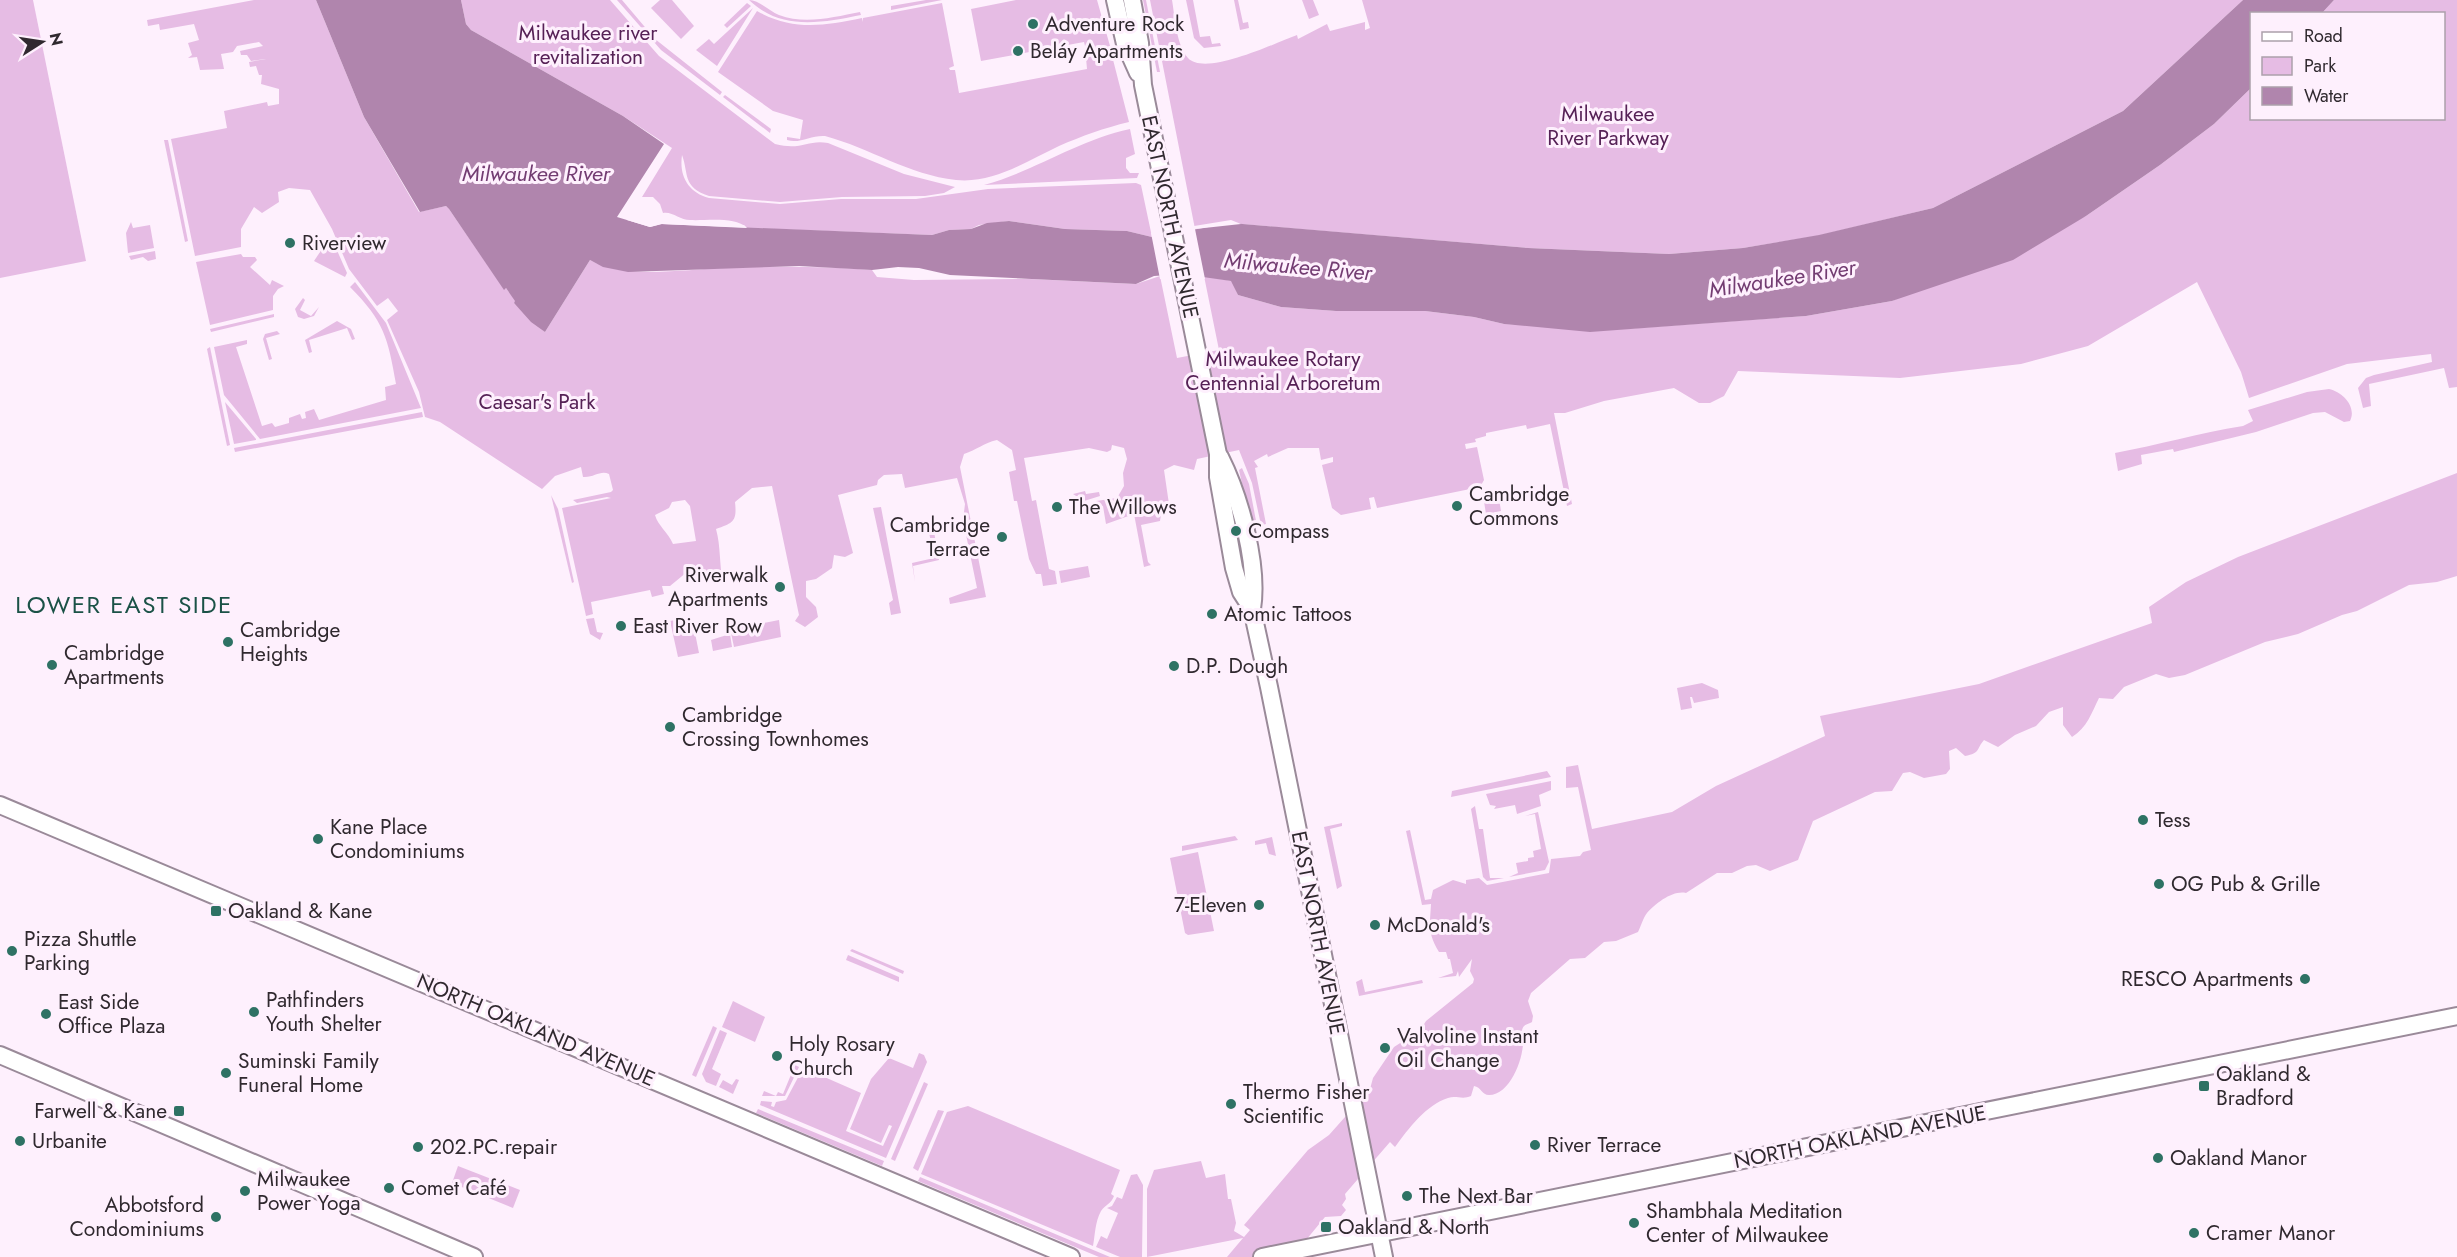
<svg xmlns="http://www.w3.org/2000/svg" width="2457" height="1257" font-family="Jost,sans-serif">
<style>
.green{fill:#e6bce4;fill-rule:evenodd}
.water{fill:#b085ad}
.pier{fill:#fef0fd}
.lines{fill:none;stroke-linecap:round;stroke-linejoin:round}
.secondary-casing{stroke:#9a8a99;stroke-width:20}
.secondary{stroke:#fff;stroke-width:16}
.poi-dot{fill:#2e7264;stroke:#fef0fd;stroke-width:2}
.labels{text-anchor:middle;stroke-width:6;stroke-linejoin:round;paint-order:stroke}
.poi-label{font-size:21px;fill:#30292f;stroke:#fef0fd;text-anchor:start}
.park-label{font-size:21px;fill:#562156;stroke:#fef0fd}
.street-label{font-size:21px;fill:#30292f;stroke:#fef0fd}
.water-label{font-size:22px;font-style:italic;fill:#733c72;stroke:#fef0fd}
.quarter-label{font-size:24px;letter-spacing:1.5px;fill:#1b5247;stroke:#fef0fd}
</style>
<rect width="100%" height="100%" fill="#fef0fd"/>
<g class="green">
<path d="M 0,0 L 33,0 L 86,261 L 0,278 Z"/>
<path d="M 254,0 L 316,0 L 364,117 L 419,212 L 446,206 L 449,209 L 504,289 L 506,288 L 516,301 L 514,303 L 545,332 L 590,260 C 626,280 684,269 725,268 C 774,266 823,266 872,270 L 877,277 L 914,280 L 1030,279 L 1136,284 L 1160,276 L 1177,358 L 1219,350 L 1204,276 L 1232,281 L 1238,295 L 1281,307 L 1336,311 L 1425,311 L 1474,317 L 1504,324 L 1624,329 L 1806,316 L 1892,301 L 2086,216 L 2160,165 L 2214,124 L 2251,88 L 2252,118 L 2444,118 L 2444,14 L 2322,13 L 2334,0 L 2457,0 L 2457,387 L 2449,388 L 2444,368 L 2369,384 L 2371,406 L 2363,408 L 2358,388 L 2366,378 L 2374,375 L 2432,362 L 2431,354 L 2347,364 L 2249,398 L 2241,372 L 2197,282 L 2088,346 L 2021,364 L 1900,378 L 1738,371 L 1724,396 L 1710,403 L 1699,403 L 1674,388 L 1604,401 L 1565,413 L 1554,413 L 1572,504 L 1567,506 L 1550,424 L 1527,429 L 1526,425 L 1486,433 L 1486,436 L 1475,439 L 1476,442 L 1465,444 L 1466,449 L 1477,447 L 1484,480 L 1480,487 L 1377,508 L 1374,497 L 1369,498 L 1371,509 L 1341,515 L 1332,508 L 1322,465 L 1333,462 L 1333,457 L 1321,460 L 1319,448 L 1288,448 L 1268,457 L 1267,454 L 1254,461 L 1258,467 L 1255,468 L 1266,524 L 1261,525 L 1252,483 L 1239,450 L 1197,459 L 1194,470 L 1174,465 L 1164,470 L 1170,511 L 1161,515 L 1160,521 L 1141,525 L 1148,562 L 1151,565 L 1144,567 L 1134,514 L 1106,524 L 1103,506 L 1097,507 L 1096,501 L 1117,498 L 1124,486 L 1123,473 L 1127,459 L 1124,448 L 1112,445 L 1111,450 L 1107,452 L 1089,448 L 1024,458 L 1032,501 L 1036,500 L 1049,569 L 1055,571 L 1057,584 L 1043,586 L 1041,574 L 1036,574 L 1029,559 L 1017,501 L 1014,501 L 1009,472 L 1016,470 L 1012,450 L 997,440 C 983,443 977,450 964,454 L 960,467 L 986,597 L 950,604 L 949,598 L 977,588 L 963,520 L 965,504 L 957,478 L 905,488 L 902,474 L 884,475 L 878,480 L 877,485 L 838,495 L 853,553 L 845,557 L 834,555 L 832,568 L 816,579 L 806,581 L 806,597 L 816,607 L 818,617 L 805,627 L 795,621 L 799,615 L 772,486 L 752,488 L 735,502 C 737,521 734,523 716,529 C 721,547 719,564 723,582 C 709,581 700,572 687,572 L 670,586 L 662,586 L 664,594 L 652,597 L 650,590 L 591,602 L 593,614 L 586,616 L 562,508 L 611,498 L 607,497 L 577,503 L 573,500 L 611,492 L 613,490 L 609,474 C 600,470 594,478 583,477 L 581,467 L 555,476 L 542,489 L 440,422 L 425,417 L 419,392 L 387,320 L 398,311 L 388,298 L 377,306 L 349,269 L 332,229 L 310,190 L 289,188 L 278,192 L 279,202 L 262,213 L 254,207 L 241,229 L 241,247 L 195,256 L 171,139 L 227,128 L 224,111 L 267,102 L 268,106 L 279,104 L 279,89 L 261,84 L 262,75 L 259,75 L 256,66 L 250,67 L 249,62 L 266,59 L 251,61 L 247,55 L 241,55 L 240,51 L 263,46 L 259,42 L 237,46 L 233,52 L 221,54 L 224,69 L 200,70 L 197,57 L 188,58 L 192,55 L 188,43 L 199,40 L 194,24 L 160,30 L 159,24 L 148,26 L 147,20 ZM 685,500 L 690,506 L 696,541 L 673,544 C 668,532 658,526 655,515 L 669,508 L 672,502 Z"/>
<path d="M 461,0 L 610,0 L 659,56 L 775,144 C 802,151 808,139 828,143 L 904,174 L 955,187 L 944,193 L 925,196 L 842,197 L 780,202 L 709,196 C 682,187 689,174 682,155 C 679,176 688,192 709,198 L 780,204 L 841,199 L 916,199 L 988,189 L 1136,183 L 1141,185 L 1152,237 L 1127,231 L 1065,229 L 1009,221 L 979,225 L 971,229 L 949,230 L 932,235 L 747,228 C 735,216 706,221 690,220 C 680,220 672,211 663,213 L 660,204 L 653,197 L 642,197 L 672,148 L 623,116 L 471,30 L 466,24 Z"/>
<path d="M 617,0 L 622,0 L 655,39 L 722,92 L 720,95 L 661,50 Z"/>
<path d="M 660,0 L 672,0 L 694,26 L 681,39 L 651,8 Z"/>
<path d="M 749,0 C 759,0 769,11 779,15 C 805,25 834,17 860,12 L 861,15 C 821,23 781,31 749,0 Z"/>
<path d="M 926,0 L 942,0 L 891,10 L 891,6 Z"/>
<path d="M 1016,0 L 1097,0 L 1110,46 L 1087,54 L 1084,42 L 981,61 L 971,9 Z"/>
<path d="M 1143,0 L 1146,0 L 1160,72 L 1157,72 Z"/>
<path d="M 1150,0 L 1172,0 C 1175,17 1176,44 1188,58 C 1205,77 1275,43 1297,35 L 1298,39 L 1327,24 L 1330,31 L 1365,22 L 1365,30 L 1370,28 L 1362,0 L 2243,0 L 2123,111 L 1933,208 L 1817,236 L 1743,248 L 1669,254 L 1528,248 L 1241,224 L 1195,229 Z"/>
<path d="M 1186,0 L 1193,0 L 1200,37 L 1210,36 L 1212,44 L 1220,43 L 1221,46 L 1204,48 L 1194,38 Z"/>
<path d="M 1234,0 L 1238,0 L 1243,23 L 1248,22 L 1249,28 L 1240,30 Z"/>
<path d="M 1302,0 L 1313,0 L 1319,15 L 1309,19 Z"/>
<path d="M 747,3 L 751,6 L 727,28 L 724,25 Z"/>
<path d="M 942,3 L 954,66 L 949,68 L 950,70 L 955,70 L 959,93 L 1087,69 L 1086,58 L 1110,48 L 1129,122 C 1104,128 1082,136 1059,146 C 1027,161 993,184 956,180 C 909,175 870,148 825,136 C 811,135 800,144 787,140 L 787,137 L 800,139 L 803,120 L 773,111 L 718,72 L 757,11 C 793,31 823,26 862,18 L 863,22 L 863,18 Z"/>
<path d="M 753,8 L 717,66 L 696,50 L 709,39 L 714,44 Z"/>
<path d="M 725,95 L 771,129 L 770,133 L 723,97 Z"/>
<path d="M 1130,129 L 1135,154 L 1126,158 L 1126,168 L 1130,173 L 1139,173 L 1137,178 L 984,185 C 1035,171 1078,140 1130,129 Z"/>
<path d="M 164,140 L 168,140 L 188,241 L 185,242 Z"/>
<path d="M 131,222 L 133,228 L 150,225 L 154,248 L 128,253 L 126,233 Z"/>
<path d="M 332,239 L 347,273 L 345,277 L 314,261 L 326,243 Z"/>
<path d="M 155,251 L 156,259 L 148,261 L 143,257 L 131,260 L 129,256 Z"/>
<path d="M 241,254 L 243,257 L 255,257 L 257,260 L 250,267 L 270,285 L 272,280 L 284,286 L 278,289 L 273,296 L 273,310 L 210,325 L 196,262 Z"/>
<path d="M 355,282 L 386,323 L 421,408 L 260,439 L 224,395 L 214,347 L 247,340 L 247,344 L 236,347 L 262,426 L 272,423 L 275,427 L 289,423 L 289,418 L 300,414 L 302,419 L 306,418 L 305,412 L 314,409 L 319,420 L 386,400 L 385,387 L 396,384 C 388,338 384,321 350,287 Z"/>
<path d="M 303,298 L 305,300 L 300,310 L 311,316 L 319,307 L 314,316 L 304,319 L 298,317 L 295,309 Z"/>
<path d="M 274,314 L 274,317 L 211,332 L 210,329 Z"/>
<path d="M 337,321 L 351,329 L 355,339 L 352,340 L 347,328 L 309,340 L 312,352 L 309,353 L 305,340 Z"/>
<path d="M 277,331 L 280,334 L 266,338 L 272,359 L 269,360 L 263,339 L 265,334 Z"/>
<path d="M 210,347 L 230,445 L 227,446 L 207,349 Z"/>
<path d="M 2329,389 C 2343,392 2357,407 2350,421 L 2344,422 L 2325,412 L 2313,413 L 2256,432 L 2174,452 L 2173,449 L 2141,455 L 2142,464 L 2118,471 L 2115,453 C 2158,445 2199,433 2243,426 L 2253,421 L 2248,410 L 2307,392 Z"/>
<path d="M 225,402 L 256,439 L 256,440 L 234,444 Z"/>
<path d="M 422,412 L 423,417 L 235,452 L 234,448 Z"/>
<path d="M 1242,468 L 1249,484 L 1257,526 L 1252,528 L 1239,470 Z"/>
<path d="M 2457,473 L 2457,576 L 2437,582 L 2409,585 L 2357,611 L 2342,615 L 2298,634 L 2265,642 L 2185,675 L 2169,678 L 2156,674 L 2124,687 L 2113,699 L 2099,698 C 2092,712 2087,728 2072,737 L 2063,725 L 2063,707 L 2049,712 L 2036,726 L 2015,735 L 1998,747 L 1984,740 C 1976,749 1981,753 1965,756 L 1956,748 L 1949,751 L 1950,769 L 1946,774 L 1924,778 L 1910,772 L 1903,773 L 1892,791 L 1875,792 L 1813,821 L 1798,860 L 1770,871 L 1756,865 L 1747,866 L 1732,873 L 1717,873 L 1686,893 C 1673,890 1656,903 1647,913 C 1643,918 1641,926 1638,932 L 1616,941 L 1604,942 L 1585,958 L 1570,959 L 1531,993 L 1528,1001 L 1533,1016 L 1532,1022 C 1530,1023 1525,1025 1524,1026 C 1520,1031 1523,1035 1523,1040 C 1524,1058 1510,1095 1489,1095 C 1482,1095 1481,1087 1474,1086 L 1471,1096 C 1462,1100 1456,1095 1448,1098 C 1426,1105 1409,1128 1395,1147 L 1390,1142 L 1345,1194 L 1346,1199 L 1342,1205 L 1346,1210 L 1341,1216 L 1325,1217 L 1292,1257 L 1227,1257 L 1243,1238 L 1147,1257 L 1147,1189 L 1154,1170 L 1201,1161 L 1206,1178 L 1225,1174 L 1228,1199 L 1231,1199 L 1236,1223 L 1234,1231 L 1244,1237 L 1250,1230 L 1244,1225 L 1308,1150 L 1329,1135 L 1370,1089 L 1373,1078 L 1394,1047 L 1408,1038 L 1416,1037 L 1426,1021 L 1473,983 L 1474,979 L 1470,971 L 1472,959 L 1459,977 L 1458,971 L 1456,976 L 1438,978 L 1453,973 L 1450,959 L 1448,959 L 1446,952 L 1439,952 C 1427,932 1430,925 1431,904 L 1422,905 L 1406,831 L 1410,830 L 1425,900 L 1431,899 L 1433,890 L 1453,880 L 1466,884 L 1466,880 L 1479,878 L 1487,885 L 1549,873 L 1551,859 L 1580,856 L 1583,852 L 1591,850 L 1578,787 L 1566,788 L 1566,767 L 1578,765 L 1592,829 L 1672,812 L 1716,786 L 1825,736 L 1820,716 L 1979,684 L 2152,623 L 2149,607 L 2186,582 L 2238,557 Z"/>
<path d="M 1085,491 L 1086,494 L 1099,492 L 1100,496 L 1084,501 L 1073,494 Z"/>
<path d="M 1498,492 L 1501,511 L 1486,514 L 1483,495 Z"/>
<path d="M 551,495 L 558,509 L 574,582 L 572,583 Z"/>
<path d="M 881,507 L 901,613 L 891,615 L 889,603 L 893,600 L 873,508 Z"/>
<path d="M 933,526 L 939,560 L 913,566 L 915,582 L 912,563 L 934,558 L 928,527 Z"/>
<path d="M 1088,566 L 1090,577 L 1061,583 L 1059,571 Z"/>
<path d="M 594,618 L 597,632 L 603,633 L 600,640 L 590,634 L 586,619 Z"/>
<path d="M 686,618 L 693,623 L 699,653 L 678,657 L 670,621 Z"/>
<path d="M 779,620 L 781,637 L 734,647 L 731,633 L 728,633 L 727,627 C 745,626 760,624 779,620 Z"/>
<path d="M 730,634 L 732,647 L 713,651 L 711,640 Z"/>
<path d="M 1702,683 L 1718,690 L 1719,698 L 1694,703 L 1692,697 L 1690,697 L 1692,708 L 1681,710 L 1677,688 Z"/>
<path d="M 1547,771 L 1551,777 L 1451,797 L 1452,791 Z"/>
<path d="M 1551,781 L 1551,790 L 1539,795 L 1541,806 L 1517,814 L 1515,805 L 1494,809 L 1496,806 L 1490,805 L 1486,794 Z"/>
<path d="M 1475,806 L 1479,829 L 1483,829 L 1490,878 L 1504,878 L 1487,881 L 1483,877 L 1471,809 Z"/>
<path d="M 1538,812 L 1549,862 L 1545,870 L 1509,877 L 1518,873 L 1516,863 L 1528,861 L 1528,858 L 1534,857 L 1533,851 L 1541,849 L 1535,814 L 1525,816 Z"/>
<path d="M 1342,823 L 1342,826 L 1330,829 L 1342,886 L 1337,889 L 1324,827 Z"/>
<path d="M 1235,836 L 1238,840 L 1182,851 L 1182,846 Z"/>
<path d="M 1272,837 L 1276,856 L 1269,854 L 1266,843 L 1255,845 L 1255,841 Z"/>
<path d="M 1198,852 L 1214,931 L 1188,935 L 1185,933 L 1170,858 Z"/>
<path d="M 852,949 L 904,971 L 903,974 L 850,951 Z"/>
<path d="M 848,955 L 899,977 L 899,982 L 846,960 Z"/>
<path d="M 1362,979 L 1365,992 L 1422,980 L 1423,983 L 1359,996 L 1356,982 Z"/>
<path d="M 733,1001 L 765,1017 L 755,1042 L 722,1027 Z"/>
<path d="M 713,1026 L 717,1028 L 696,1077 L 692,1075 Z"/>
<path d="M 720,1030 L 727,1033 L 712,1069 L 721,1074 L 716,1086 L 706,1082 L 702,1074 Z"/>
<path d="M 919,1053 L 924,1055 L 927,1062 L 886,1158 L 760,1105 L 761,1101 L 772,1102 L 771,1106 L 774,1107 L 776,1102 L 786,1100 L 803,1068 L 806,1069 L 861,1093 L 846,1131 L 883,1146 L 892,1126 L 889,1125 L 881,1143 L 850,1129 L 871,1079 L 889,1058 L 913,1068 Z"/>
<path d="M 795,1065 L 799,1067 L 785,1096 L 762,1096 L 764,1091 L 776,1096 L 778,1092 L 783,1094 Z"/>
<path d="M 736,1079 L 739,1080 L 733,1094 L 719,1087 L 723,1080 L 732,1085 Z"/>
<path d="M 924,1082 L 928,1084 L 895,1161 L 891,1159 Z"/>
<path d="M 968,1106 L 1120,1170 L 1111,1194 L 1114,1196 C 1111,1204 1105,1205 1101,1211 C 1095,1222 1095,1235 1093,1246 L 921,1174 L 947,1112 Z"/>
<path d="M 758,1109 L 884,1161 L 882,1166 L 756,1113 Z"/>
<path d="M 938,1110 L 944,1111 L 918,1171 L 913,1168 Z"/>
<path d="M 458,1166 L 520,1190 L 513,1208 L 452,1183 Z"/>
<path d="M 1137,1174 L 1143,1185 L 1142,1257 L 1120,1257 L 1096,1247 L 1101,1236 L 1107,1239 L 1118,1213 L 1107,1208 L 1112,1206 L 1117,1197 L 1122,1199 L 1131,1175 Z"/>
<path d="M 920,1177 L 1110,1257 L 1099,1257 L 918,1181 Z"/>
</g>
<path class="water" d="M 316,0 L 461,0 L 466,24 L 471,30 L 623,116 L 664,144 L 617,217 L 650,227 L 661,224 L 932,235 L 949,230 L 971,229 L 987,223 L 1009,221 L 1065,229 L 1127,231 L 1152,237 L 1231,223 L 1528,248 L 1669,254 L 1743,248 L 1819,235 L 1933,208 L 2123,111 L 2243,0 L 2334,0 L 2322,13 L 2252,14 L 2251,88 L 2214,124 L 2160,165 L 2086,216 L 2013,260 L 1892,301 L 1806,316 L 1590,332 L 1504,324 L 1474,317 L 1425,311 L 1336,311 L 1281,307 L 1238,295 L 1231,281 L 1182,274 L 1154,276 L 1136,284 L 950,275 L 919,268 L 898,267 L 872,270 L 799,266 L 628,272 L 603,267 L 590,260 L 545,332 L 531,322 L 514,303 L 515,301 L 506,288 L 504,290 L 449,209 L 446,206 L 420,212 L 364,117 Z"/>
<g class="pier">
<path d="M 628,217 L 650,223 L 661,221 L 744,225 L 747,228 L 662,224 L 650,227 L 627,220 Z"/>
<path d="M 1231,220 L 1241,224 L 1195,229 L 1205,279 L 1160,279 L 1151,233 Z"/>
</g>
<g class="lines">
<defs>
<g id="secondary">
<path d="M 1115,0 L 1125,44 L 1138,73"/>
<path d="M 1132,0 L 1140,43 L 1143,85 L 1218,454 L 1218,477 L 1234,568 L 1241,592 L 1252,609 L 1269,687 L 1384,1257"/>
<path d="M 1220,457 C 1240,497 1259,565 1252,609"/>
<path d="M 0,805 L 1071,1257"/>
<path d="M 0,1055 L 474,1257"/>
<path d="M 1262,1257 L 2457,1016"/>
</g>
</defs>
<use href="#secondary" class="secondary-casing"/>
<use href="#secondary" class="secondary"/>
</g>
<g class="poi-dot">
<circle cx="1033" cy="24" r="6"/>
<circle cx="1018" cy="51" r="6"/>
<circle cx="290" cy="243" r="6"/>
<circle cx="1457" cy="506" r="6"/>
<circle cx="1057" cy="507" r="6"/>
<circle cx="1236" cy="531" r="6"/>
<circle cx="1002" cy="537" r="6"/>
<circle cx="780" cy="587" r="6"/>
<circle cx="1212" cy="614" r="6"/>
<circle cx="621" cy="626" r="6"/>
<circle cx="228" cy="642" r="6"/>
<circle cx="52" cy="665" r="6"/>
<circle cx="1174" cy="666" r="6"/>
<circle cx="670" cy="727" r="6"/>
<circle cx="2143" cy="820" r="6"/>
<circle cx="318" cy="839" r="6"/>
<circle cx="2159" cy="884" r="6"/>
<circle cx="1259" cy="905" r="6"/>
<rect x="210" y="905" width="12" height="12" rx="3"/>
<circle cx="1375" cy="925" r="6"/>
<circle cx="12" cy="951" r="6"/>
<circle cx="2305" cy="979" r="6"/>
<circle cx="254" cy="1012" r="6"/>
<circle cx="46" cy="1014" r="6"/>
<circle cx="1385" cy="1048" r="6"/>
<circle cx="777" cy="1056" r="6"/>
<circle cx="226" cy="1073" r="6"/>
<rect x="2198" y="1080" width="12" height="12" rx="3"/>
<circle cx="1231" cy="1104" r="6"/>
<rect x="173" y="1105" width="12" height="12" rx="3"/>
<circle cx="20" cy="1141" r="6"/>
<circle cx="1535" cy="1145" r="6"/>
<circle cx="418" cy="1147" r="6"/>
<circle cx="2158" cy="1158" r="6"/>
<circle cx="389" cy="1188" r="6"/>
<circle cx="245" cy="1191" r="6"/>
<circle cx="1407" cy="1196" r="6"/>
<circle cx="216" cy="1217" r="6"/>
<circle cx="1634" cy="1223" r="6"/>
<rect x="1320" y="1221" width="12" height="12" rx="3"/>
<circle cx="2194" cy="1233" r="6"/>
</g>
<g class="labels">
<g class="poi-label">
<text x="1045" y="31">Adventure Rock</text>
<text x="1030" y="58">Beláy Apartments</text>
<text x="302" y="250">Riverview</text>
<text x="1469" y="501">Cambridge<tspan x="1469" dy="24">Commons</tspan></text>
<text x="1069" y="514">The Willows</text>
<text x="990" y="532" text-anchor="end">Cambridge<tspan x="990" dy="24">Terrace</tspan></text>
<text x="1248" y="538">Compass</text>
<text x="768" y="582" text-anchor="end">Riverwalk<tspan x="768" dy="24">Apartments</tspan></text>
<text x="1224" y="621">Atomic Tattoos</text>
<text x="633" y="633">East River Row</text>
<text x="240" y="637">Cambridge<tspan x="240" dy="24">Heights</tspan></text>
<text x="64" y="660">Cambridge<tspan x="64" dy="24">Apartments</tspan></text>
<text x="1186" y="673">D.P. Dough</text>
<text x="682" y="722">Cambridge<tspan x="682" dy="24">Crossing Townhomes</tspan></text>
<text x="2155" y="827">Tess</text>
<text x="330" y="834">Kane Place<tspan x="330" dy="24">Condominiums</tspan></text>
<text x="2171" y="891">OG Pub &amp; Grille</text>
<text x="1247" y="912" text-anchor="end">7-Eleven</text>
<text x="228" y="918">Oakland &amp; Kane</text>
<text x="1387" y="932">McDonald's</text>
<text x="24" y="946">Pizza Shuttle<tspan x="24" dy="24">Parking</tspan></text>
<text x="2293" y="986" text-anchor="end">RESCO Apartments</text>
<text x="266" y="1007">Pathfinders<tspan x="266" dy="24">Youth Shelter</tspan></text>
<text x="58" y="1009">East Side<tspan x="58" dy="24">Office Plaza</tspan></text>
<text x="1397" y="1043">Valvoline Instant<tspan x="1397" dy="24">Oil Change</tspan></text>
<text x="789" y="1051">Holy Rosary<tspan x="789" dy="24">Church</tspan></text>
<text x="238" y="1068">Suminski Family<tspan x="238" dy="24">Funeral Home</tspan></text>
<text x="2216" y="1081">Oakland &amp;<tspan x="2216" dy="24">Bradford</tspan></text>
<text x="1243" y="1099">Thermo Fisher<tspan x="1243" dy="24">Scientific</tspan></text>
<text x="167" y="1118" text-anchor="end">Farwell &amp; Kane</text>
<text x="32" y="1148">Urbanite</text>
<text x="1547" y="1152">River Terrace</text>
<text x="430" y="1154">202.PC.repair</text>
<text x="2170" y="1165">Oakland Manor</text>
<text x="257" y="1186">Milwaukee<tspan x="257" dy="24">Power Yoga</tspan></text>
<text x="401" y="1195">Comet Café</text>
<text x="1419" y="1203">The Next Bar</text>
<text x="204" y="1212" text-anchor="end">Abbotsford<tspan x="204" dy="24">Condominiums</tspan></text>
<text x="1646" y="1218">Shambhala Meditation<tspan x="1646" dy="24">Center of Milwaukee</tspan></text>
<text x="1338" y="1234">Oakland &amp; North</text>
<text x="2206" y="1240">Cramer Manor</text>
</g>
<g class="park-label">
<text x="588" y="40">Milwaukee river<tspan x="588" dy="24">revitalization</tspan></text>
<text x="1608" y="121">Milwaukee<tspan x="1608" dy="24">River Parkway</tspan></text>
<text x="1283" y="366">Milwaukee Rotary<tspan x="1283" dy="24">Centennial Arboretum</tspan></text>
<text x="537" y="409">Caesar's Park</text>
</g>
<g class="street-label">
<text transform="translate(1170 217) rotate(78)" y="7">EAST NORTH AVENUE</text>
<text transform="translate(1318 933) rotate(79)" y="7">EAST NORTH AVENUE</text>
<text transform="translate(536 1030) rotate(23)" y="7">NORTH OAKLAND AVENUE</text>
<text transform="translate(1860 1137) rotate(-11)" y="7">NORTH OAKLAND AVENUE</text>
</g>
<g class="water-label">
<text x="536" y="181">Milwaukee River</text>
<text transform="translate(1298 266) rotate(5)" y="8">Milwaukee River</text>
<text transform="translate(1782 278) rotate(-9)" y="8">Milwaukee River</text>
</g>
<g class="quarter-label">
<text x="124" y="613">LOWER EAST SIDE</text>
</g>
</g>
<rect x="2250" y="12" width="195" height="108" fill="#fef0fd" stroke="#aca0ab" stroke-width="1.5"/>
<rect x="2262" y="32" width="30" height="9" fill="#ffffff" stroke="#aca0ab" stroke-width="1.5"/>
<text x="2304" y="42" font-size="18" fill="#30292f">Road</text>
<rect x="2262" y="57" width="30" height="18" fill="#e6bce4" stroke="#aca0ab" stroke-width="1.5"/>
<text x="2304" y="72" font-size="18" fill="#30292f">Park</text>
<rect x="2262" y="87" width="30" height="18" fill="#b085ad" stroke="#aca0ab" stroke-width="1.5"/>
<text x="2304" y="102" font-size="18" fill="#30292f">Water</text>
<g transform="translate(42 42) rotate(78)" stroke="#fef0fd" stroke-width="4.5" paint-order="stroke">
<path d="M0-4.5L10 22L0 15L-10 22Z" fill="#30292f"/>
<text y="-9" font-size="16" font-weight="bold" text-anchor="middle" fill="#30292f">N</text>
</g>
</svg>
